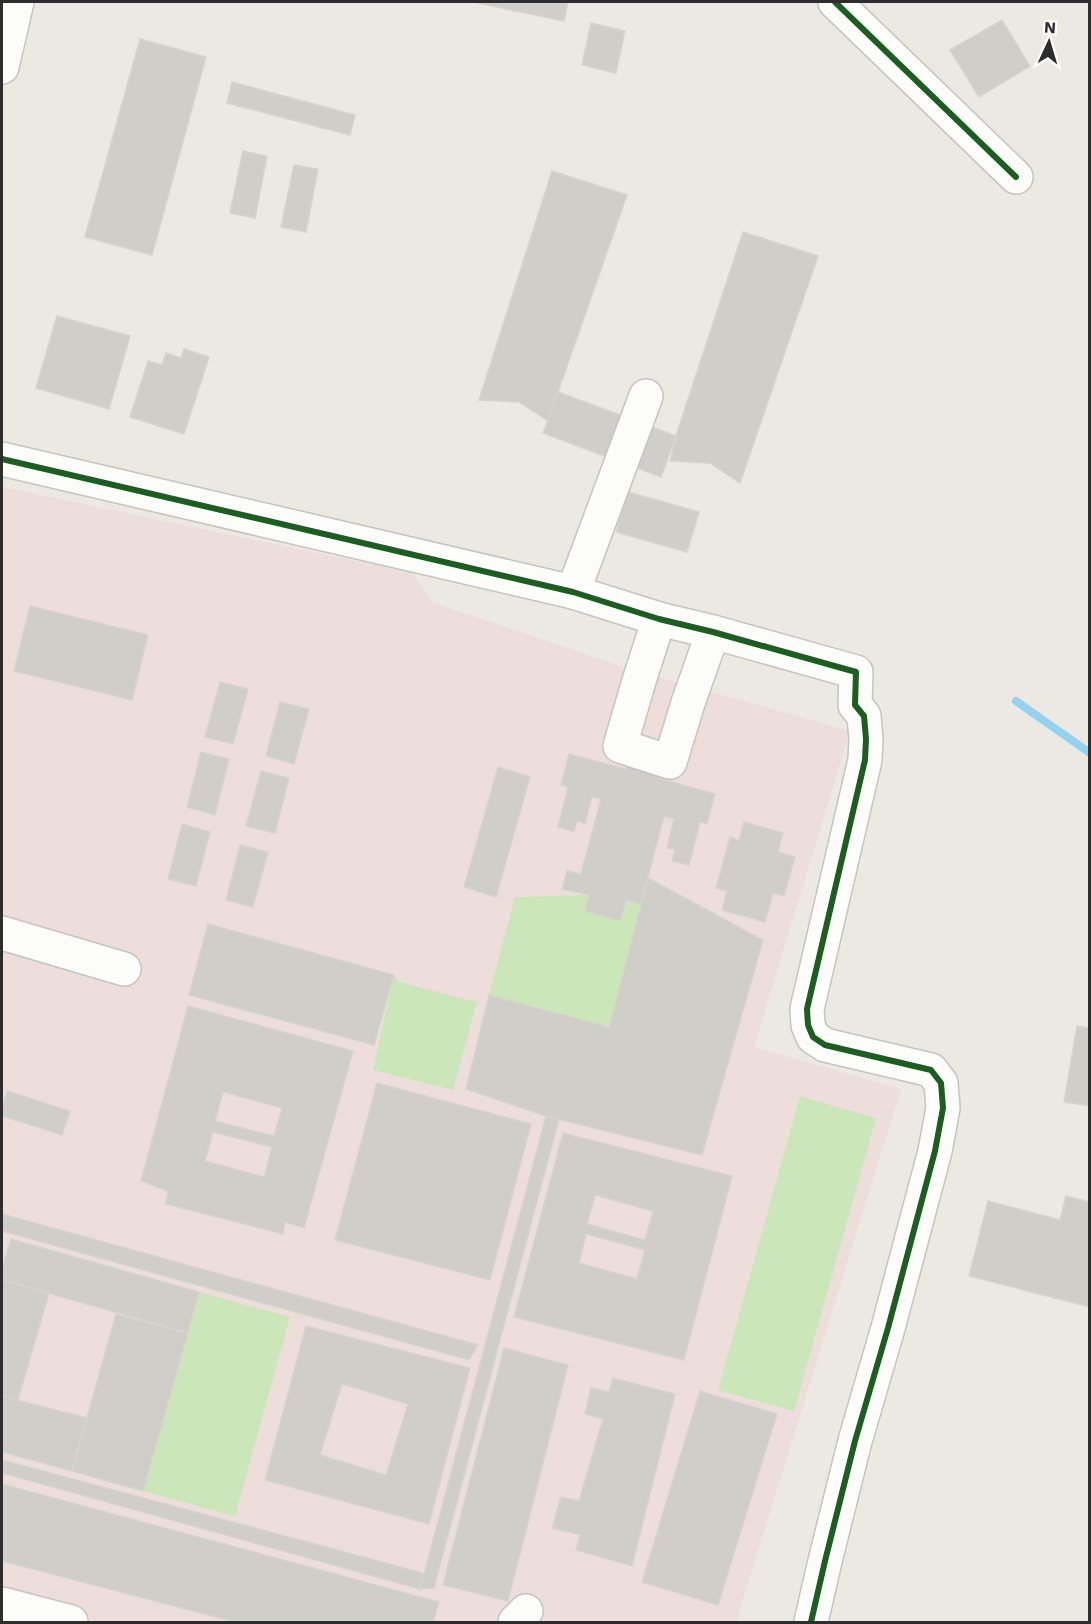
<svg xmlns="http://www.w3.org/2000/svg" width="1091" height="1624" font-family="'Work Sans',sans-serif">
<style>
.medical{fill:#eddedb}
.green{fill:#cbe7ba}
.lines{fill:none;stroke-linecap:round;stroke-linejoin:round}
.stream{stroke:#94d3ef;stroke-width:8}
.building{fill:#d0cec9;stroke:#d7d4ce;stroke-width:1.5;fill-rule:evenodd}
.minor-casing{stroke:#c5c4c3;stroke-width:36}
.minor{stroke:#fcfcfb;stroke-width:33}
.cycleway-casing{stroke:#fff;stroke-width:10}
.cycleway{stroke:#1b5e20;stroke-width:6}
</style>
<rect width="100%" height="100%" fill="#ece8e2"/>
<path class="medical" d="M 2,487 L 413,573 L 432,602 L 620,666 L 850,731 L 754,1047 L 901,1089 L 736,1622 L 2,1622 Z"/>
<g class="green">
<path d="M 589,895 L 585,911 L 620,920 L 626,900 L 641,904 L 609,1027 L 489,995 L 515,897 Z"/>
<path d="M 394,975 L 399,982 L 477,1002 L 453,1090 L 373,1070 Z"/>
<path d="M 800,1096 L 876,1118 L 794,1411 L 718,1390 Z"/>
<path d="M 199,1292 L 290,1317 L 235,1516 L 143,1491 Z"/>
</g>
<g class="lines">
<path class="stream" d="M 1016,701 L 1090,753"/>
</g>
<g class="building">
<path d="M 478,2 L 568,2 L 564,21 L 478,3 Z"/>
<path d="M 1002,20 L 1030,66 L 979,97 L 950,50 Z"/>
<path d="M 591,23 L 625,31 L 616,73 L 582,65 Z"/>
<path d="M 140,39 L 206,57 L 152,255 L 85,237 Z"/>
<path d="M 232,82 L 355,115 L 350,135 L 227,103 Z"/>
<path d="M 243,151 L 267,156 L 255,218 L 230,213 Z"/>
<path d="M 294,165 L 318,169 L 306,232 L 281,227 Z"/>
<path d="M 552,171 L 627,195 L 558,392 L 550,422 L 519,402 L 479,400 Z"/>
<path d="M 743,232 L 818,256 L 740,483 L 710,463 L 670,461 L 676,436 Z"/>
<path d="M 57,316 L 130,336 L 109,409 L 36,388 Z"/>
<path d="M 184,349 L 209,357 L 184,434 L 130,417 L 148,361 L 162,365 L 166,353 L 181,358 Z"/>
<path d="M 558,392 L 676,436 L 661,477 L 543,433 Z"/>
<path d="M 628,492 L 699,512 L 687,552 L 616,532 Z"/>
<path d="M 30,606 L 148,635 L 132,700 L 14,671 Z"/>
<path d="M 220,682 L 248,689 L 233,744 L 205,737 Z"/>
<path d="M 280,702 L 309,709 L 294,764 L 266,756 Z"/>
<path d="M 201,752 L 229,759 L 215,815 L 187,807 Z"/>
<path d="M 630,753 L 665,763 L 661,779 L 715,794 L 707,824 L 700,822 L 689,865 L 672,861 L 675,850 L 667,847 L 674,819 L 664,816 L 641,904 L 626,900 L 621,921 L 585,911 L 589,895 L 562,889 L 567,871 L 581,874 L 601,799 L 592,797 L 585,824 L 577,821 L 574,832 L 558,827 L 568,787 L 561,785 L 569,754 L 626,769 Z"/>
<path d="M 498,767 L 530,777 L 496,897 L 464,887 Z"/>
<path d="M 261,771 L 289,778 L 275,833 L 246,826 Z"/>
<path d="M 744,822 L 783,833 L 778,852 L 795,857 L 784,896 L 773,893 L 765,922 L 722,910 L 727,891 L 716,888 L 730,837 L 739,840 Z"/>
<path d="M 182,824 L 210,832 L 196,886 L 168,879 Z"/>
<path d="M 240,845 L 268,852 L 253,907 L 226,900 Z"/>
<path d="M 648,878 L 763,940 L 702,1155 L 546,1116 L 466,1089 L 489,995 L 609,1027 Z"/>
<path d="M 208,924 L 394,975 L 374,1045 L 189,995 Z"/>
<path d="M 188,1006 L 353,1051 L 304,1228 L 285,1222 L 283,1234 L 166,1204 L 168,1191 L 141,1181 ZM 223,1092 L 282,1108 L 274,1136 L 215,1121 ZM 213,1132 L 272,1147 L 264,1177 L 205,1161 Z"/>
<path d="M 1077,1026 L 1090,1028 L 1090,1106 L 1064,1102 Z"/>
<path d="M 377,1083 L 531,1124 L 490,1280 L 335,1240 Z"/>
<path d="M 7,1091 L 70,1111 L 62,1135 L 2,1116 L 2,1108 Z"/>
<path d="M 546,1116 L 559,1119 L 434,1588 L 420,1589 Z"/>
<path d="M 563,1133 L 732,1176 L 684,1360 L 514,1317 ZM 595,1195 L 653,1211 L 645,1240 L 587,1224 ZM 586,1234 L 645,1250 L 637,1279 L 579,1263 Z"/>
<path d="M 1066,1196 L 1090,1202 L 1090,1307 L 969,1276 L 988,1201 L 1060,1220 Z"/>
<path d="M 2,1214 L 478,1345 L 469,1360 L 2,1231 Z"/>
<path d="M 11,1239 L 199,1292 L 188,1333 L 2,1280 L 2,1268 Z"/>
<path d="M 2,1280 L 49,1293 L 18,1400 L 2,1396 Z"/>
<path d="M 116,1314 L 188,1333 L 143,1491 L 72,1471 Z"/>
<path d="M 306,1326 L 470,1368 L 429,1524 L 265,1480 ZM 342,1384 L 408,1404 L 386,1475 L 320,1455 Z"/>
<path d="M 504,1348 L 568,1365 L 508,1601 L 443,1585 Z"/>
<path d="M 613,1378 L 675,1394 L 632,1566 L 576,1550 L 580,1535 L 552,1528 L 561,1497 L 579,1501 L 603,1419 L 585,1414 L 591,1388 L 609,1392 Z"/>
<path d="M 700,1391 L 777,1414 L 718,1605 L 642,1582 Z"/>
<path d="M 2,1396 L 87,1418 L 72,1471 L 2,1452 Z"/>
<path d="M 2,1460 L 423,1573 L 420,1589 L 2,1473 Z"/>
<path d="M 2,1484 L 439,1602 L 433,1622 L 235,1622 L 2,1561 Z"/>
</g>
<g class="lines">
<defs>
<g id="minor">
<path d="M 835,2 L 1016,177"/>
<path d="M 2,67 L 17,2"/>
<path d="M 2,459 L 573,592 L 659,619 L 713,632 L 856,672 L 855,705 L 864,716 L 866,739 L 865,760 L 807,1009 L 808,1025 L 813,1037 L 825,1045 L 931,1070 L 941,1083 L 943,1108 L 935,1151 L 888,1328 L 855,1441 L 825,1561 L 811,1622"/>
<path d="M 573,592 L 646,396"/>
<path d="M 659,619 L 639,681 L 620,746 L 670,762 L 688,703 L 713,632"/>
<path d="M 2,933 L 124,969"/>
<path d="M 2,1604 L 71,1622"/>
<path d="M 515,1622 L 526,1611"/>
</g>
</defs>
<use href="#minor" class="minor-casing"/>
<use href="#minor" class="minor"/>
<defs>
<g id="cycleway">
<path d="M 835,2 L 1016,177"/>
<path d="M 2,459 L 573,592 L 659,619 L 713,632 L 856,672 L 855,705 L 864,716 L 866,739 L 865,760 L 807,1009 L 808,1025 L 813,1037 L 825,1045 L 931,1070 L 941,1083 L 943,1108 L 935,1151 L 888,1328 L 855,1441 L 825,1561 L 811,1622"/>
</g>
</defs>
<use href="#cycleway" class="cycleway-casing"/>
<use href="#cycleway" class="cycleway"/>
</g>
<rect width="1091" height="1624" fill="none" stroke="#2d2d2d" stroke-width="6"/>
<g transform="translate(1049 42) rotate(4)" stroke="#ffffff" stroke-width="4.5" paint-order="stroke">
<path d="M0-4.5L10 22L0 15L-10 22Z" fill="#2d2d2d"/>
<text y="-9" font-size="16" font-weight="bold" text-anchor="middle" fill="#2d2d2d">N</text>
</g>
</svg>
